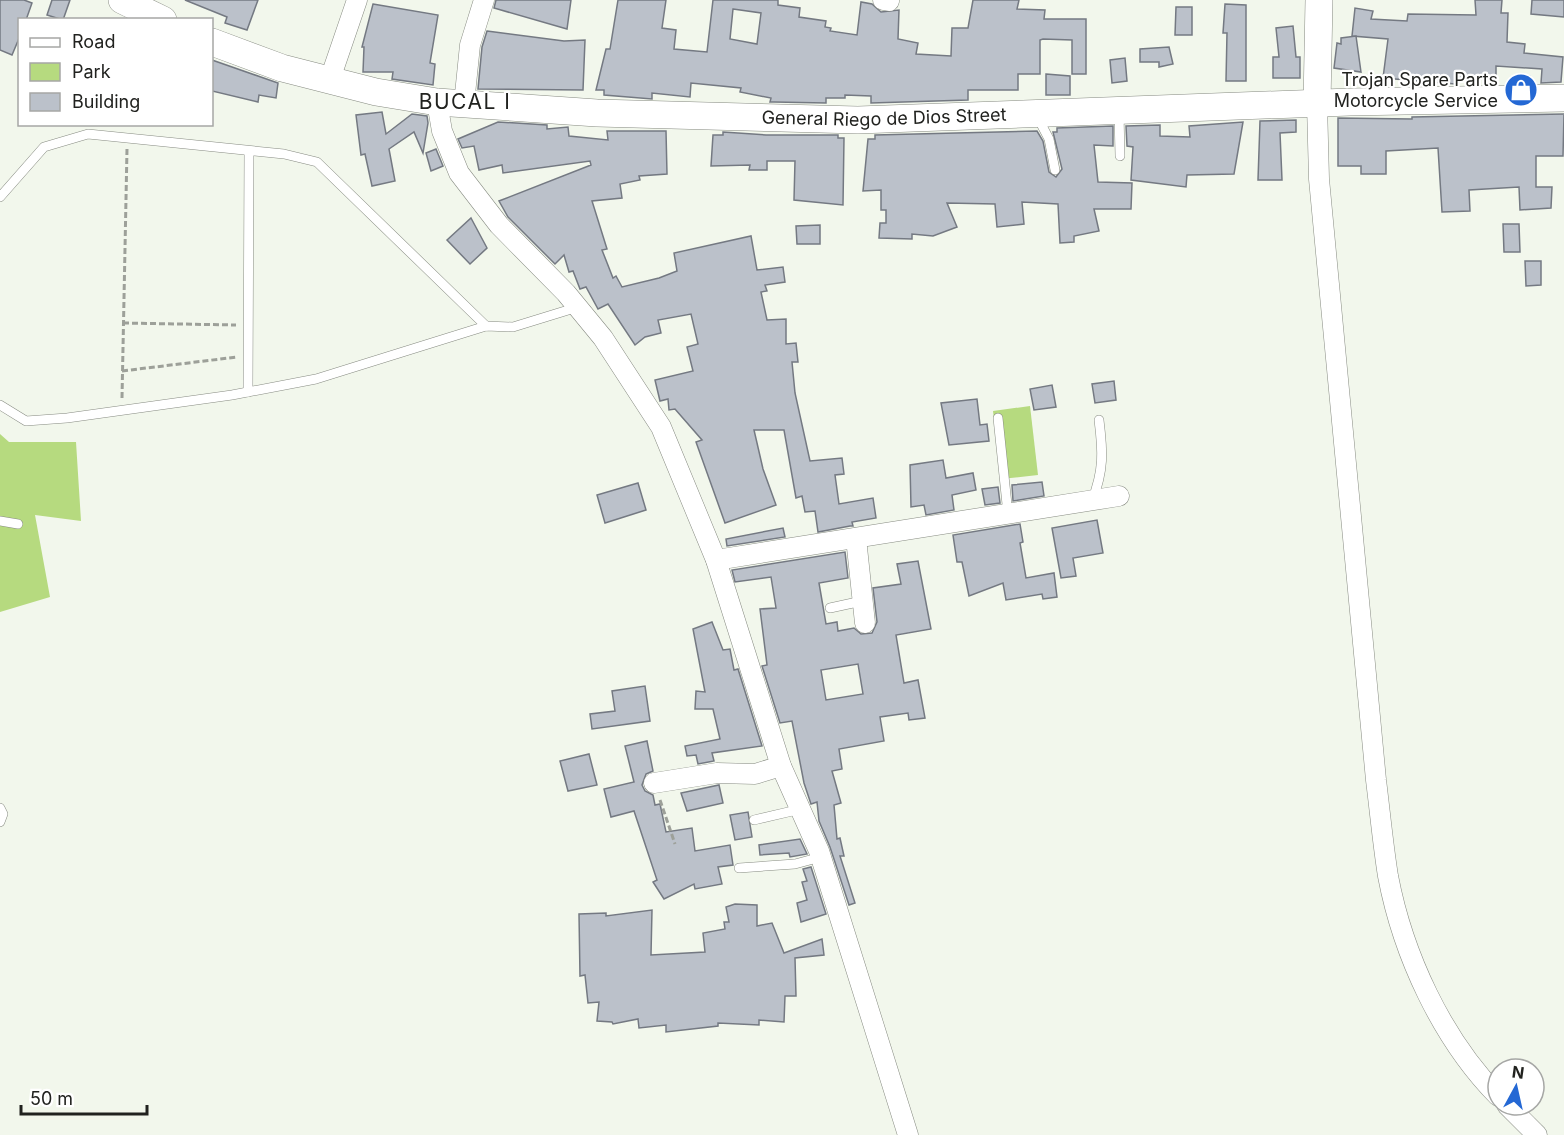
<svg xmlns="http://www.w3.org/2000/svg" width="1564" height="1135" font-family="Inter,sans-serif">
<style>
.green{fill:#b6da7f}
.building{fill:#bbc1ca;stroke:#747982;stroke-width:1.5;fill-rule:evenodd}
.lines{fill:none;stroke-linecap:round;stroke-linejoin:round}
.lane-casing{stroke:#878b82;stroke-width:10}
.street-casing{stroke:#878b82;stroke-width:21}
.secondary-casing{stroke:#878b82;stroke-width:28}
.path{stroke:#9da099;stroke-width:3;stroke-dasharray:6 3;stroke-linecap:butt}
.lane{stroke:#fff;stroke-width:9}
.street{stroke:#fff;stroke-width:20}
.secondary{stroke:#fff;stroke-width:27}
.labels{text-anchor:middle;stroke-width:4.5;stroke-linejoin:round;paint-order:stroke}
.poi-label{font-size:18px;fill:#21221f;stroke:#fff;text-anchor:end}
.street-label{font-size:18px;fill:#21221f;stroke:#fff}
.quarter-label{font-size:21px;letter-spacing:1.5px;fill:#21221f;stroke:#fff}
</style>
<rect width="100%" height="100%" fill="#f2f7ec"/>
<g class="green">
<path d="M 1030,406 L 1038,475 L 1001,479 L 993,411 Z"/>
<path d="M 0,434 L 9,442 L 76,442 L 81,521 L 35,515 L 50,597 L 0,612 Z"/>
</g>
<g class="building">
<path d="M 0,0 L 24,0 L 32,3 L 26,20 L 20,20 L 20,36 L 12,55 L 0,50 Z"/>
<path d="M 52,0 L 70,0 L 63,20 L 47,15 Z"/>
<path d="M 185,0 L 258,0 L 247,30 L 225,23 L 227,17 Z"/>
<path d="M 496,0 L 571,0 L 567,29 L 494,8 Z"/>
<path d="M 618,0 L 666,0 L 662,28 L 676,30 L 674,49 L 707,52 L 713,0 L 778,0 L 778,5 L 800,8 L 799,17 L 826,21 L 825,27 L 831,28 L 830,31 L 857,35 L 861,2 L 872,4 L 881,12 L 899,10 L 898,39 L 918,43 L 916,54 L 951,56 L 952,28 L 968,28 L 973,0 L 1019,0 L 1017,9 L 1045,10 L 1044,19 L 1086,19 L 1086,74 L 1072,74 L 1072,40 L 1043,39 L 1040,40 L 1040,74 L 1018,74 L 1018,90 L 968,90 L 968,100 L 871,103 L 871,96 L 845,95 L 845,98 L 826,98 L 826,103 L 774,102 L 770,102 L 771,98 L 740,92 L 741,88 L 691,83 L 690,97 L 652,93 L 652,99 L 604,95 L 604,90 L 596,90 L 606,49 L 610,49 ZM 733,9 L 761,13 L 757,44 L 730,39 Z"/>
<path d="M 1475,0 L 1502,0 L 1501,13 L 1508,13 L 1507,42 L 1525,44 L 1524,53 L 1563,57 L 1561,82 L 1541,83 L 1542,69 L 1496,66 L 1496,77 L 1455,78 L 1455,84 L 1383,78 L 1388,39 L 1352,36 L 1355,8 L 1373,11 L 1371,19 L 1407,21 L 1408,14 L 1476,15 Z"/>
<path d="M 1532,0 L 1564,0 L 1564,17 L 1531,14 Z"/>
<path d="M 373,4 L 438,15 L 430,63 L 435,64 L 433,85 L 392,79 L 393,72 L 363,72 L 364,47 L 362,47 Z"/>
<path d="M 1225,4 L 1246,5 L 1246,81 L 1226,81 L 1227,33 L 1223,33 Z"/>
<path d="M 1176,7 L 1192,7 L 1192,35 L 1175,35 Z"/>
<path d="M 1293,26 L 1296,57 L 1300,57 L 1300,78 L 1273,78 L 1273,57 L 1279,57 L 1276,28 Z"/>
<path d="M 487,31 L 564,41 L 585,40 L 583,90 L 478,89 L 482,47 Z"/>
<path d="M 1356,36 L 1361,72 L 1334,68 L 1337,43 L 1341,44 L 1341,38 Z"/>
<path d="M 1169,47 L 1173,64 L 1159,67 L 1159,62 L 1140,62 L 1140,49 Z"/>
<path d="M 1125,58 L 1127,81 L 1112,83 L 1110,60 Z"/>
<path d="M 212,60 L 278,83 L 276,98 L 259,95 L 258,102 L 212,91 Z"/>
<path d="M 1046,74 L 1070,76 L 1070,95 L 1046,95 Z"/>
<path d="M 382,112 L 386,134 L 412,114 L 427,116 L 428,123 L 423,153 L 414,132 L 389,149 L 395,181 L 372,186 L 365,154 L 361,155 L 356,115 Z"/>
<path d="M 1564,114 L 1563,156 L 1536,156 L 1536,187 L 1552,187 L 1551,208 L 1520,210 L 1519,187 L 1469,190 L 1470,211 L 1442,212 L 1438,148 L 1386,151 L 1386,174 L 1361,174 L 1361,166 L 1338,166 L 1338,118 L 1412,119 L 1412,117 Z"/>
<path d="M 1296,120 L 1296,132 L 1280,133 L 1282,180 L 1258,180 L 1260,121 Z"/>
<path d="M 498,122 L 547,125 L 547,129 L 568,127 L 569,136 L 608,140 L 607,131 L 666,131 L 667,174 L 639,176 L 640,180 L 620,184 L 622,198 L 592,201 L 607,249 L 602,250 L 613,278 L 616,276 L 622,287 L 659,278 L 677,271 L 674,253 L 751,236 L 757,270 L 783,267 L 785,282 L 765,285 L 767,291 L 761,292 L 767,320 L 786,319 L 786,344 L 796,343 L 798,362 L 792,362 L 795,393 L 810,461 L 842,458 L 844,474 L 835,475 L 839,504 L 873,498 L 876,518 L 852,522 L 853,526 L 850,526 L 818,532 L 815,511 L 805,512 L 802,496 L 796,498 L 784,430 L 754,430 L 763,469 L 776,505 L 725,523 L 696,442 L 702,440 L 675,409 L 669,410 L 668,399 L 660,401 L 655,380 L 693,371 L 687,347 L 698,344 L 691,314 L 658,320 L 661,333 L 645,337 L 635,345 L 608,304 L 598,309 L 586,287 L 580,289 L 573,271 L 569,272 L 564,255 L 555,264 L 508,217 L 499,201 L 591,165 L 590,161 L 503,173 L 502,165 L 479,170 L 474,146 L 462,148 L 458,139 Z"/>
<path d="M 1243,122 L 1234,174 L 1187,175 L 1186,187 L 1131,180 L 1133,147 L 1127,146 L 1126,126 L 1160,125 L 1160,136 L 1190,137 L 1189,126 Z"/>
<path d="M 1113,126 L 1113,146 L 1094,145 L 1098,182 L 1132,183 L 1131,209 L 1094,209 L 1099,231 L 1074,236 L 1074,242 L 1060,243 L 1058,204 L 1022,202 L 1024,224 L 997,227 L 995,204 L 947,203 L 957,227 L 933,236 L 912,234 L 912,239 L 879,238 L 880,223 L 886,223 L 886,210 L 881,210 L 881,190 L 863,191 L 868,139 L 875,139 L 875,135 L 1037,131 L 1043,141 L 1049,172 L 1056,177 L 1062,169 L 1053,132 L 1057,132 L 1057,128 Z"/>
<path d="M 723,132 L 766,135 L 838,135 L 838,138 L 844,138 L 843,205 L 794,200 L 795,161 L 767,161 L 767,170 L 749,170 L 750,165 L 711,166 L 713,135 L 723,135 Z"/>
<path d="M 436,149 L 443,166 L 431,171 L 426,153 Z"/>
<path d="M 471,218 L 487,248 L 470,264 L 447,240 Z"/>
<path d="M 1503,224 L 1519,224 L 1520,252 L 1504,252 Z"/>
<path d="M 820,225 L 820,244 L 797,244 L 796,226 Z"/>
<path d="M 1525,261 L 1541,261 L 1541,285 L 1526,286 Z"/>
<path d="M 1114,381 L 1116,400 L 1095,403 L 1092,384 Z"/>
<path d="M 1052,385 L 1056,407 L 1034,410 L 1030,389 Z"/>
<path d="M 977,399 L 980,425 L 987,424 L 989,441 L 949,445 L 941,403 Z"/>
<path d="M 943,460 L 946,478 L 973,473 L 976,490 L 952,495 L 954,510 L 926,515 L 924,505 L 911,507 L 910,465 Z"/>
<path d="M 1042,482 L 1044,496 L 1013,501 L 1012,485 Z"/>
<path d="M 638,483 L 646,510 L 605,523 L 597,495 Z"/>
<path d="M 998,487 L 1000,503 L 985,505 L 982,489 Z"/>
<path d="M 1097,520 L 1103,553 L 1073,558 L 1076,576 L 1061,578 L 1052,528 Z"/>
<path d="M 1020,524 L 1023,542 L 1020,543 L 1026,578 L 1054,573 L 1057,597 L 1043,599 L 1042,594 L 1006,600 L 1003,583 L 969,596 L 962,562 L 957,562 L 953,535 Z"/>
<path d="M 783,528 L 785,537 L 727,546 L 726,539 Z"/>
<path d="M 845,552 L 848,578 L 819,583 L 826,624 L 837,622 L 838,631 L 854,628 L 861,634 L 872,633 L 877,622 L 873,588 L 901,584 L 897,564 L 918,561 L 931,629 L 896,635 L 904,683 L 918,680 L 925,718 L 909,720 L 908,713 L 880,717 L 884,741 L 839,749 L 842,769 L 832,771 L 841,803 L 834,805 L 837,839 L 840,838 L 844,856 L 840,856 L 855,903 L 849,905 L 830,847 L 819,821 L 817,802 L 811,804 L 804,783 L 792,721 L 780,723 L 762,666 L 767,665 L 760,609 L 776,608 L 771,577 L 735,582 L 732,570 ZM 858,664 L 863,694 L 826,700 L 821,670 Z"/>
<path d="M 712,622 L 723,650 L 730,649 L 734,670 L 738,669 L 762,746 L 712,753 L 714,761 L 698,764 L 696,755 L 687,756 L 685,746 L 720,739 L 713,709 L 695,709 L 696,691 L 705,692 L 693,629 Z"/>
<path d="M 645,686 L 650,721 L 592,729 L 590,714 L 615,711 L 612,691 Z"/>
<path d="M 647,741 L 653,771 L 646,774 L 642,785 L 645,791 L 653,795 L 655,805 L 660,804 L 666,832 L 692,828 L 695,851 L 730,845 L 733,865 L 718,867 L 722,884 L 695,889 L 694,884 L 664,899 L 653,882 L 657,880 L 634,811 L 611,817 L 604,789 L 634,782 L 625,746 Z"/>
<path d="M 589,754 L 597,785 L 568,791 L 560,761 Z"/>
<path d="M 719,785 L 723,803 L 687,811 L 681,793 Z"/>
<path d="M 748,812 L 752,837 L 735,840 L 730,815 Z"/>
<path d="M 800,839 L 807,854 L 790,857 L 789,853 L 760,855 L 759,845 Z"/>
<path d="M 811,867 L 826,914 L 801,922 L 797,903 L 807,900 L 802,882 L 807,881 L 803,869 Z"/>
<path d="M 735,904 L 757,905 L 757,926 L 772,923 L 784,953 L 822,939 L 824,955 L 795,958 L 796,996 L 785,996 L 784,1022 L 759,1020 L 759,1025 L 718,1023 L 718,1026 L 666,1032 L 666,1025 L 639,1028 L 638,1019 L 613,1024 L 612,1022 L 597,1021 L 599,1002 L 588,1003 L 585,975 L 580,976 L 579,914 L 606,913 L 606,916 L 652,910 L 651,955 L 705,952 L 703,933 L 725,929 L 724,922 L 729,922 L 726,907 Z"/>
</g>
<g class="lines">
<defs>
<g id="lane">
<path d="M 1119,113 L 1120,156"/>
<path d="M 1038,118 L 1049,139 L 1055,170"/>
<path d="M 0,197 L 44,147 L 88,134 L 284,154 L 317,162 L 486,326"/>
<path d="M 248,392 L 249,151"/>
<path d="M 0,405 L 26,421 L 67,418 L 232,395 L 316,379 L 486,326 L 513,327 L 578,307"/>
<path d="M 998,418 L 1008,514"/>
<path d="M 1092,501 C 1104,470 1103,452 1099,420"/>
<path d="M 0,521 L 18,524"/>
<path d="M 830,608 L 862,601"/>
<path d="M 0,808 L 3,814 L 0,822"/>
<path d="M 754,820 L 801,809"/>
<path d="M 739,868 L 795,864 L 821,857"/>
</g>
<g id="street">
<path d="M 883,0 L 889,1"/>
<path d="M 329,82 L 357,0"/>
<path d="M 437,102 L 442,131 L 459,173 L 499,225 L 566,293 L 603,338 L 661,427 L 716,560 L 781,766 L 819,851 L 908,1135"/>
<path d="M 464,104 L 470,45 L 484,0"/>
<path d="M 1317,104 L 1319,179 L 1376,780 C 1380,812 1383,845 1388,876 C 1403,955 1442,1039 1498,1096"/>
<path d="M 856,538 L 865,623"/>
<path d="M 716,560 L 1119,496"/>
<path d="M 654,783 L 717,773 L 755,774 L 781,766"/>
<path d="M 1507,1105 L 1537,1135"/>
</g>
<g id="secondary">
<path d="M 122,0 L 163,20"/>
<path id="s1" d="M 212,42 L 282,68 L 376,92 L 437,102 L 597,113 L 858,120 L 1350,102 L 1564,98"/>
<path d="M 1317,104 L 1319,0"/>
</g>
</defs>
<use href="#lane" class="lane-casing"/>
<use href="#street" class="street-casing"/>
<use href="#secondary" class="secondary-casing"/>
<g class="path">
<path d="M 123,323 L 236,325"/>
<path d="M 122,371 L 237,357"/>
<path d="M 122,398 L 127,149"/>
<path d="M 660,800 L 675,844"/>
</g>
<use href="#lane" class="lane"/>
<use href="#street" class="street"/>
<use href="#secondary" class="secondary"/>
</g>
<defs>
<symbol id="shop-disc" viewBox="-11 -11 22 22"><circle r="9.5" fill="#2468d4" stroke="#fff"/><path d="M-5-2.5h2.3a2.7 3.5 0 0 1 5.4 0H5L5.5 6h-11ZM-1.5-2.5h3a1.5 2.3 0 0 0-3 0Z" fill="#fff"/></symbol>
</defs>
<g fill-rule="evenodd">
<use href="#shop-disc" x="1502" y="71" width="38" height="38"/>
</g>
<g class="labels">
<g class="poi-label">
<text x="1498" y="86">Trojan Spare Parts<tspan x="1498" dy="21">Motorcycle Service</tspan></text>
</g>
<g class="street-label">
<text dy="6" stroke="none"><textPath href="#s1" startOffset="681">General Riego de Dios Street</textPath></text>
</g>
<g class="quarter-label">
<text x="465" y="109">BUCAL I</text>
</g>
</g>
<rect x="18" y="18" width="195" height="108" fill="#ffffff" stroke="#a6a7a5" stroke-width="1.5"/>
<rect x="30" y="38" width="30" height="9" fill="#ffffff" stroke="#a6a7a5" stroke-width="1.5"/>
<text x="72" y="48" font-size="18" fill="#21221f">Road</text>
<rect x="30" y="63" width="30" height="18" fill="#b6da7f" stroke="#a6a7a5" stroke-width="1.5"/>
<text x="72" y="78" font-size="18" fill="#21221f">Park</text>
<rect x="30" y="93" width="30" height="18" fill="#bbc1ca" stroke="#a6a7a5" stroke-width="1.5"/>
<text x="72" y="108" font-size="18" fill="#21221f">Building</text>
<g transform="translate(1516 1087) rotate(8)"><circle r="28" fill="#ffffff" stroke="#a6a7a5" stroke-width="1.5"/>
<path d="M0-4.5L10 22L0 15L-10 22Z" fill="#2468d4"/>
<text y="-9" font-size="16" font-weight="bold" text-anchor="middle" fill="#21221f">N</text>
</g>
<path d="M21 1105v9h126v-9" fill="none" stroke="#21221f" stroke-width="3"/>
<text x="30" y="1105" font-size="18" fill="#21221f" stroke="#ffffff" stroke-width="4.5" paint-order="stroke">50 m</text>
</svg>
